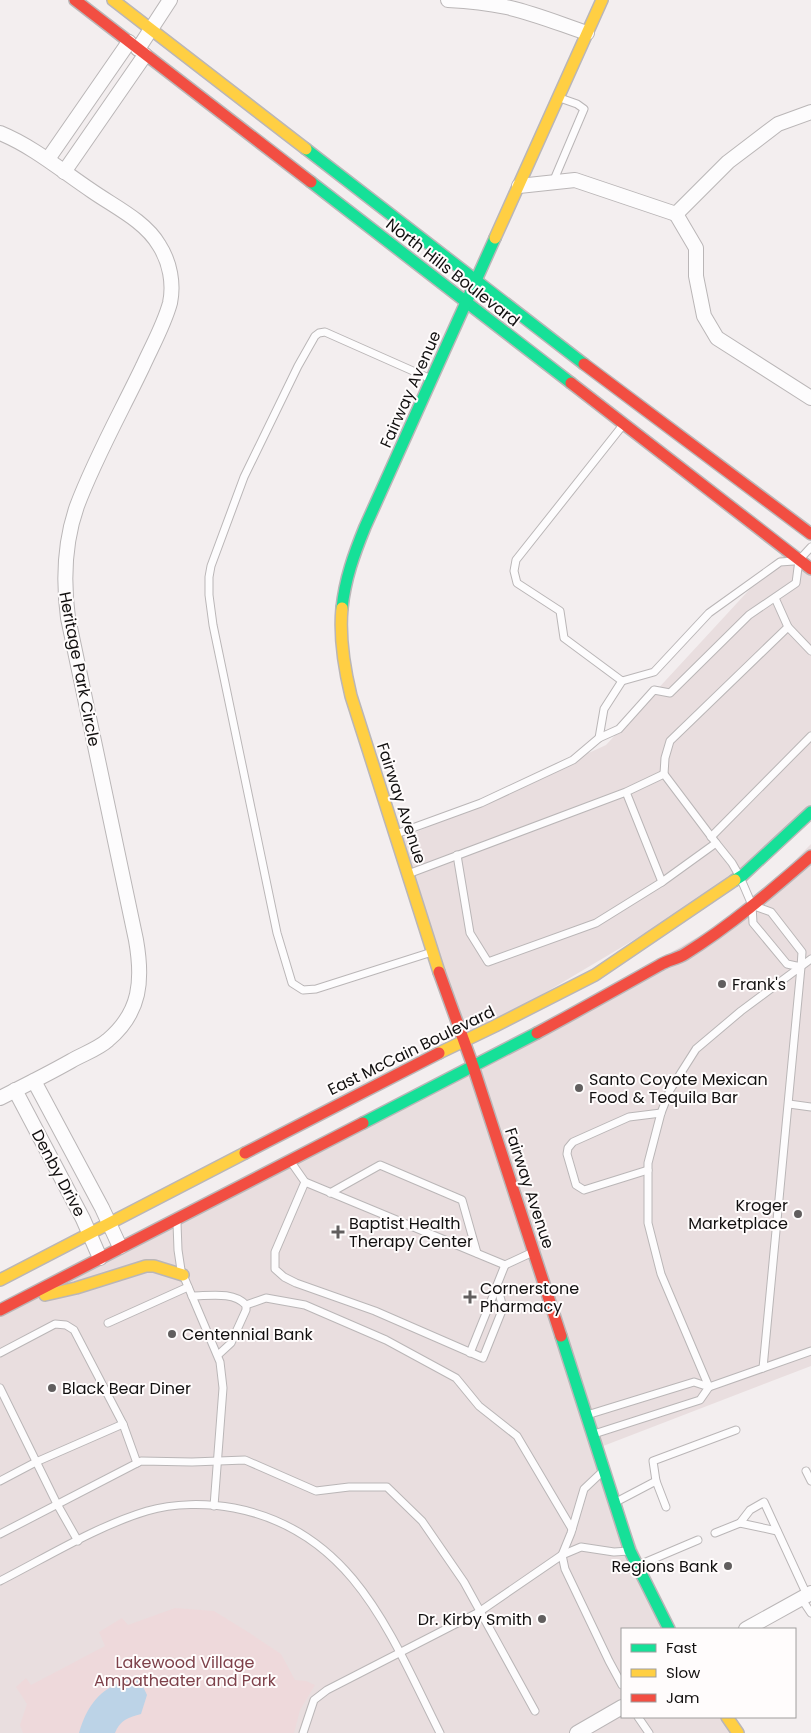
<svg xmlns="http://www.w3.org/2000/svg" width="811" height="1733" font-family="Poppins,sans-serif">
<style>
.built{fill:#e9dedf}
.green{fill:#eed9db}
.water{fill:#bcd3e7}
.lines{fill:none;stroke-linecap:round;stroke-linejoin:round}
.lane-casing{stroke:#bab6b7;stroke-width:9}
.street-casing{stroke:#bab6b7;stroke-width:16}
.fast-casing{stroke:#bab6b7;stroke-width:14}
.slow-casing{stroke:#bab6b7;stroke-width:14}
.jam-casing{stroke:#bab6b7;stroke-width:14}
.lane{stroke:#fdfcfd;stroke-width:7}
.street{stroke:#fdfcfd;stroke-width:14}
.fast{stroke:#16e098;stroke-width:11}
.slow{stroke:#ffcf43;stroke-width:11}
.jam{stroke:#f24e42;stroke-width:11}
.poi-dot{fill:#615e5e;stroke:#fffcfc;stroke-width:2}
.labels{text-anchor:middle;stroke-width:4;stroke-linejoin:round;paint-order:stroke}
.street-label{font-size:16px;fill:#121010;stroke:#fffcfc}
.poi-label{font-size:16px;fill:#121010;stroke:#fffcfc;text-anchor:start}
.park-label{font-size:16px;fill:#7e414a;stroke:#fffcfc}
</style>
<rect width="100%" height="100%" fill="#f3eeef"/>
<g class="built">
<path d="M 786,550 L 811,569 L 811,810 L 743,875 L 464,1041 L 397,841 L 606,745 Z"/>
<path d="M 811,844 L 811,1366 L 598,1448 L 669,1629 L 622,1629 L 622,1717 L 727,1717 L 738,1733 L 0,1733 L 0,1310 L 473,1066 L 748,908 Z"/>
</g>
<path class="green" d="M 175,1608 L 214,1611 L 248,1632 L 281,1654 L 295,1680 L 306,1681 L 315,1685 L 300,1710 L 294,1733 L 23,1733 L 20,1725 L 27,1704 L 16,1687 L 26,1678 L 31,1685 L 105,1646 L 99,1632 L 122,1618 L 128,1625 Z"/>
<path class="water" d="M 127,1680 L 140,1680 L 147,1695 L 141,1714 C 129,1717 120,1720 115,1733 L 79,1733 C 87,1706 99,1689 127,1680 Z"/>
<g class="lines">
<defs>
<g id="lane">
<path d="M 553,182 L 584,109 L 577,104 L 560,98"/>
<path d="M 431,379 L 325,332 L 319,333 L 315,336 L 298,366 L 244,477 L 211,566 L 209,577 L 209,595 L 213,625 L 277,933 L 292,983 L 303,990 L 316,989 L 432,952"/>
<path d="M 623,425 L 516,560 L 514,571 L 517,583 L 560,611 L 564,638 L 622,681 L 654,672 L 709,613 L 780,562 L 794,561"/>
<path d="M 775,598 L 788,627 L 811,651"/>
<path d="M 599,738 L 604,709 L 622,681"/>
<path d="M 664,774 L 665,758 L 670,741 L 788,627"/>
<path d="M 396,834 L 481,803 L 573,760 L 599,738 L 619,729 L 654,690 L 670,693 L 749,615 L 796,583 L 799,560 L 811,547"/>
<path d="M 711,837 L 811,736"/>
<path d="M 716,843 L 732,863 L 740,877 L 752,905 L 753,923 L 787,964 L 801,967 L 802,952 L 771,912 L 757,907"/>
<path d="M 457,855 L 470,933 L 488,962 L 596,923 L 662,882"/>
<path d="M 408,874 L 626,792 L 662,882 L 716,843 L 664,774 L 626,792"/>
<path d="M 801,967 L 763,1368 L 709,1387 L 661,1274 L 648,1223 L 648,1163 L 661,1113 L 670,1090 L 696,1049 L 741,1011 L 811,959"/>
<path d="M 789,1104 L 811,1107"/>
<path d="M 291,1162 L 305,1182 L 505,1265 L 533,1252"/>
<path d="M 648,1170 L 584,1190 L 576,1185 L 567,1154 L 568,1148 L 573,1142 L 629,1117 L 661,1113"/>
<path d="M 305,1182 L 275,1252 L 275,1269 L 284,1277 L 296,1283 L 375,1311 L 483,1358 L 503,1308 L 497,1285 L 505,1265"/>
<path d="M 330,1193 L 380,1165 L 462,1200 L 477,1253"/>
<path d="M 177,1223 L 178,1250 L 181,1270 L 220,1362 L 223,1388 L 214,1506"/>
<path d="M 192,1296 C 209,1296 233,1291 246,1305 L 246,1310 L 231,1343 L 218,1355"/>
<path d="M 246,1305 L 266,1298 L 305,1305 L 386,1340 L 456,1378 L 479,1406 L 517,1436 L 572,1529"/>
<path d="M 108,1323 L 188,1287"/>
<path d="M 0,1353 L 55,1324 L 66,1325 L 74,1330 L 123,1424 L 137,1463"/>
<path d="M 470,1353 L 497,1286"/>
<path d="M 763,1368 L 811,1351"/>
<path d="M 0,1388 L 57,1504 L 78,1541"/>
<path d="M 587,1415 L 694,1382 L 709,1387 L 700,1400 L 594,1434"/>
<path d="M 603,1471 L 584,1489 L 571,1533 L 562,1555 L 565,1569 L 609,1661 L 622,1685"/>
<path d="M 806,1471 L 811,1481"/>
<path d="M 0,1481 L 36,1462 L 123,1424"/>
<path d="M 656,1481 L 666,1507"/>
<path d="M 616,1502 L 656,1481 L 653,1461 L 736,1430"/>
<path d="M 740,1523 L 777,1531"/>
<path d="M 715,1533 L 740,1523 L 750,1510 L 764,1502 L 807,1595"/>
<path d="M 0,1534 L 141,1461 L 192,1462 L 245,1460 L 316,1491 L 349,1487 L 387,1487 L 422,1521 L 464,1582 L 535,1711"/>
<path d="M 639,1565 L 698,1540"/>
<path d="M 0,1581 C 47,1557 97,1526 147,1511 C 174,1503 207,1503 234,1508 C 354,1531 391,1636 440,1733"/>
<path d="M 801,1598 L 811,1613"/>
<path d="M 638,1717 L 649,1733"/>
<path d="M 303,1733 L 314,1700 L 327,1690 L 479,1612 L 562,1555 L 581,1547 L 614,1552 L 629,1551"/>
</g>
<g id="street">
<path d="M 448,0 C 467,1 487,3 506,7 C 534,13 560,24 587,33"/>
<path d="M 138,49 L 170,0"/>
<path d="M 0,133 C 34,147 62,171 92,191 C 115,207 145,221 159,245 C 170,262 174,284 170,303 C 164,325 152,346 143,366 C 121,412 95,458 77,506 C 64,543 63,580 68,618 L 136,940 C 143,980 141,1012 108,1040 C 98,1049 83,1054 71,1061 C 48,1074 24,1086 0,1098"/>
<path d="M 48,159 L 129,42"/>
<path d="M 64,172 L 145,55"/>
<path d="M 519,186 L 575,180 L 676,214 L 728,162 L 778,124 L 811,112"/>
<path d="M 676,214 L 696,248 L 696,276 L 704,316 L 717,338 L 811,398"/>
<path d="M 34,1081 L 102,1208 L 120,1247"/>
<path d="M 15,1090 L 83,1219 L 100,1258"/>
<path d="M 746,1629 L 811,1593"/>
<path d="M 577,1733 L 622,1707"/>
</g>
<g id="fast">
<path d="M 306,149 L 584,364"/>
<path d="M 311,182 L 571,383"/>
<path d="M 342,608 C 345,579 354,554 365,527 L 495,238"/>
<path d="M 735,880 L 743,875 L 811,812"/>
<path d="M 363,1123 L 537,1033"/>
<path d="M 561,1336 L 630,1551 L 669,1629"/>
</g>
<g id="slow">
<path d="M 113,0 L 306,149"/>
<path d="M 495,238 L 602,0"/>
<path d="M 342,608 C 339,638 344,667 351,696 L 439,972"/>
<path d="M 439,1053 L 495,1026 L 595,975 L 735,880"/>
<path d="M 0,1280 L 245,1153"/>
<path d="M 45,1295 L 76,1288 L 146,1266 L 154,1266 L 183,1275"/>
<path d="M 727,1717 L 738,1733"/>
</g>
<g id="jam">
<path d="M 75,0 L 311,182"/>
<path d="M 584,364 L 811,534"/>
<path d="M 571,383 L 811,569"/>
<path d="M 439,972 L 473,1066 L 561,1336"/>
<path d="M 537,1033 C 578,1011 619,988 660,965 C 668,960 677,959 685,954 C 730,926 771,891 811,856"/>
<path d="M 245,1153 L 439,1053"/>
<path d="M 0,1310 L 363,1123"/>
</g>
</defs>
<use href="#lane" class="lane-casing"/>
<use href="#street" class="street-casing"/>
<use href="#fast" class="fast-casing"/>
<use href="#slow" class="slow-casing"/>
<use href="#jam" class="jam-casing"/>
<use href="#lane" class="lane"/>
<use href="#street" class="street"/>
<use href="#fast" class="fast"/>
<use href="#slow" class="slow"/>
<use href="#jam" class="jam"/>
</g>
<g class="poi-dot">
<circle cx="722" cy="984" r="5"/>
<circle cx="579" cy="1088" r="5"/>
<circle cx="798" cy="1214" r="5"/>
<path d="M335.5 1224.5h5v5h5v5h-5v5h-5v-5h-5v-5h5z"/>
<path d="M467.5 1289.5h5v5h5v5h-5v5h-5v-5h-5v-5h5z"/>
<circle cx="172" cy="1334" r="5"/>
<circle cx="52" cy="1388" r="5"/>
<circle cx="728" cy="1566" r="5"/>
<circle cx="542" cy="1619" r="5"/>
</g>
<g class="labels">
<g class="street-label">
<text transform="translate(453 272) rotate(38)" y="6">North Hills Boulevard</text>
<text transform="translate(410 389) rotate(-66)" y="6">Fairway Avenue</text>
<text transform="translate(80 669) rotate(79)" y="6">Heritage Park Circle</text>
<text transform="translate(402 803) rotate(72)" y="6">Fairway Avenue</text>
<text transform="translate(411 1050) rotate(-26)" y="6">East McCain Boulevard</text>
<text transform="translate(59 1173) rotate(62)" y="6">Denby Drive</text>
<text transform="translate(530 1188) rotate(72)" y="6">Fairway Avenue</text>
</g>
<g class="poi-label">
<text x="732" y="990">Frank's</text>
<text x="589" y="1085">Santo Coyote Mexican<tspan x="589" dy="18">Food &amp; Tequila Bar</tspan></text>
<text x="788" y="1211" text-anchor="end">Kroger<tspan x="788" dy="18">Marketplace</tspan></text>
<text x="349" y="1229">Baptist Health<tspan x="349" dy="18">Therapy Center</tspan></text>
<text x="480" y="1294">Cornerstone<tspan x="480" dy="18">Pharmacy</tspan></text>
<text x="182" y="1340">Centennial Bank</text>
<text x="62" y="1394">Black Bear Diner</text>
<text x="718" y="1572" text-anchor="end">Regions Bank</text>
<text x="532" y="1625" text-anchor="end">Dr. Kirby Smith</text>
</g>
<g class="park-label">
<text x="185" y="1668">Lakewood Village<tspan x="185" dy="18">Ampatheater and Park</tspan></text>
</g>
</g>
<rect x="621" y="1628" width="175" height="90" fill="#fffcfc" stroke="#a09e9e"/>
<rect x="631" y="1644" width="25" height="8" fill="#16e098" stroke="#a09e9e"/>
<text x="666" y="1653" font-size="15" fill="#121010">Fast</text>
<rect x="631" y="1669" width="25" height="8" fill="#ffcf43" stroke="#a09e9e"/>
<text x="666" y="1678" font-size="15" fill="#121010">Slow</text>
<rect x="631" y="1694" width="25" height="8" fill="#f24e42" stroke="#a09e9e"/>
<text x="666" y="1703" font-size="15" fill="#121010">Jam</text>
</svg>
